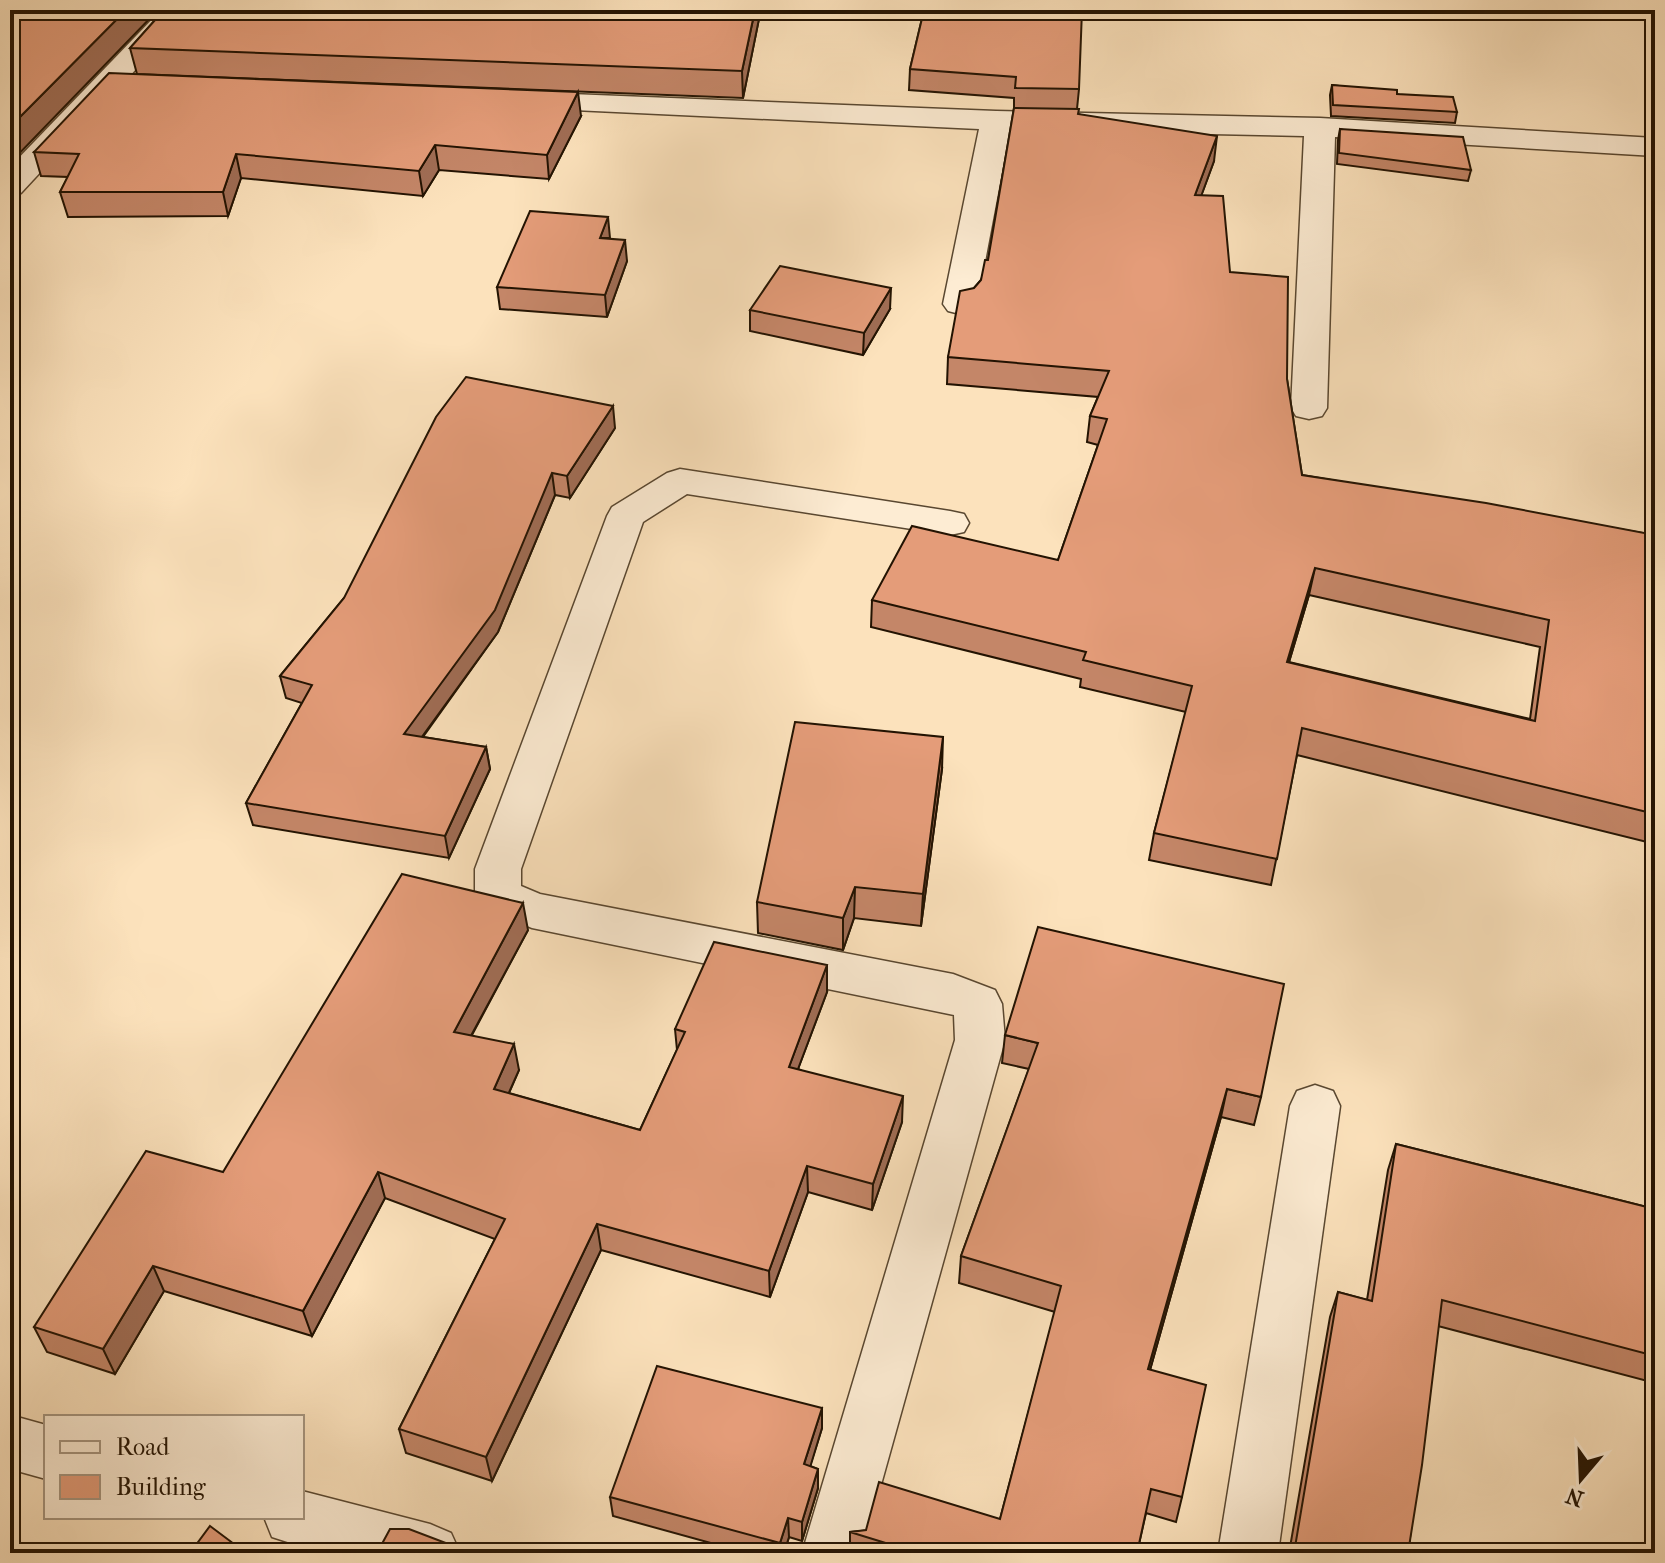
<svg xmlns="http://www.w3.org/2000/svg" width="1665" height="1563" font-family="'IM FELL French Canon',serif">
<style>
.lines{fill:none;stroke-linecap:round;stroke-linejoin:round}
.street-casing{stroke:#594730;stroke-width:3}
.street{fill:#fdecd3;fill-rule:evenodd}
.wall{fill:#c48668;stroke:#231302;stroke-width:2;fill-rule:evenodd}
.shaded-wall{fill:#a06d55;stroke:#231302;stroke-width:2}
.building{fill:#e49c79;stroke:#231302;stroke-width:2;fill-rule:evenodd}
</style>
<rect width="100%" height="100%" fill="#fce2bc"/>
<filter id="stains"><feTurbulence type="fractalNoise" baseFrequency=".0025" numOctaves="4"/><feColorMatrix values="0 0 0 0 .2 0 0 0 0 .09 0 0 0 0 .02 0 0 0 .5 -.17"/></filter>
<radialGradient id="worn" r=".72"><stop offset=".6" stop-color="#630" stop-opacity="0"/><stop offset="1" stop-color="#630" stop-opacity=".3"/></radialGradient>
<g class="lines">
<defs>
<g id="street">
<path d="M 161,10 L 191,10 L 21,193 L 10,196 L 10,167 Z"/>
<path d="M 521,92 L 996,111 L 1320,118 L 1655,138 L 1655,156 L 1335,137 L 1327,408 L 1322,416 L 1309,419 L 1296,416 L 1291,408 L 1304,136 L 1010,130 L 977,304 L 972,311 L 960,314 L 948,311 L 943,304 L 979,129 L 510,107 L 506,101 L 510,95 Z"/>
<path d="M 680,469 L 950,511 L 964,514 L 969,523 L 964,532 L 950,535 L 687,494 L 643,522 L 521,869 L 521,886 L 540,894 L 953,974 L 995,990 L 1002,1004 L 1005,1040 L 862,1553 L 802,1553 L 955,1040 L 954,1015 L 532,928 L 482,907 L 475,895 L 475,869 L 607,516 L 612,507 L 667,473 Z"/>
<path d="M 1315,1085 L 1333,1091 L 1340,1106 L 1278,1553 L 1218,1553 L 1290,1106 L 1297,1091 Z"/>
<path d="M 10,1415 L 46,1425 L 46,1479 L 10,1469 Z"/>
<path d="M 302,1491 L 430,1524 L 451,1533 L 460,1553 L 322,1553 L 272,1537 L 264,1517 L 302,1517 Z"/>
</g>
</defs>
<use href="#street" class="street-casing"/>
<use href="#street" class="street"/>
</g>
<g class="wall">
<path d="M 164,10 L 760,10 L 760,14 L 743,98 L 137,74 L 130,48 Z"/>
<path d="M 924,10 L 1079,89 L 1077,109 L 1078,114 L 1214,161 L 1201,196 L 1230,272 L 1287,379 L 1302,475 L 1655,535 L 1655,844 L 1297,755 L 1271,885 L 1149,860 L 1154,833 L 1186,712 L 1080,687 L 1081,679 L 871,627 L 872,600 L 1058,560 L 1098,445 L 1087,442 L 1090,416 L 1098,397 L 947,384 L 948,357 L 974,288 L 981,280 L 988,260 L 1014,108 L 1014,98 L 909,90 L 910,69 ZM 1309,595 L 1540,647 L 1530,719 L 1289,662 Z"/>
<path d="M 1332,85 L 1397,94 L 1457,112 L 1455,123 L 1331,116 L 1330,95 Z"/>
<path d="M 581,116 L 549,179 L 439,170 L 423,196 L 241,178 L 228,216 L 68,217 L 60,192 L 68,177 L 41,176 L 34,152 Z"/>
<path d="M 1340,129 L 1471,170 L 1468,181 L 1337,164 L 1338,140 Z"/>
<path d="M 610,239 L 627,261 L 607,317 L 500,309 L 497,287 Z"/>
<path d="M 890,309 L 863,355 L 750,331 L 750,310 Z"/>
<path d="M 615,428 L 570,498 L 555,495 L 498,632 L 423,737 L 486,747 L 490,769 L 449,858 L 253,825 L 246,803 L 302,703 L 286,698 L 280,676 L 344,598 Z"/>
<path d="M 942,769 L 921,926 L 854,918 L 843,950 L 758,933 L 757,902 Z"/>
<path d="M 528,930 L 472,1035 L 519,1070 L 509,1093 L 640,1130 L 677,1050 L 675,1029 L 827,992 L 798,1069 L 902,1122 L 872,1210 L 808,1192 L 770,1297 L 601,1250 L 492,1481 L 406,1453 L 399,1429 L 495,1239 L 385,1198 L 312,1336 L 164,1291 L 115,1374 L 47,1352 L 34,1327 L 223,1172 Z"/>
<path d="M 1005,1035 L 1261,1097 L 1254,1125 L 1221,1117 L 1150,1370 L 1182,1497 L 1176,1522 L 1146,1513 L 1137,1553 L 850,1553 L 850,1532 L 1000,1519 L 1055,1312 L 959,1283 L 961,1256 L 1029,1069 L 1002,1063 Z"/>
<path d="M 1396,1144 L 1655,1209 L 1655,1383 L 1438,1326 L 1408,1553 L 1289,1553 L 1330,1317 L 1338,1292 L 1367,1300 L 1388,1170 Z"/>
<path d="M 822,1408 L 822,1428 L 810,1466 L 818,1469 L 818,1488 L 802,1541 L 789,1537 L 784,1553 L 747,1553 L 613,1516 L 610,1497 Z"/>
</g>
<g class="shaded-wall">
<path d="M 126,10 L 158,10 L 12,161 L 10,154 L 10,127 Z"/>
<path d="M 755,10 L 760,10 L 760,14 L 743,98 L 742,71 Z"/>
<path d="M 578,92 L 581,116 L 549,179 L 547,155 Z"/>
<path d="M 1217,136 L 1214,161 L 1192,221 L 1195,195 Z"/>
<path d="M 435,145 L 439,170 L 423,196 L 419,171 Z"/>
<path d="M 236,154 L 241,178 L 228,216 L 223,192 Z"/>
<path d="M 608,217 L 610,238 L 600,238 Z"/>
<path d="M 625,240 L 627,261 L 607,317 L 605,295 Z"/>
<path d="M 891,288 L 890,309 L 863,355 L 864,333 Z"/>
<path d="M 613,406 L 615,428 L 570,498 L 567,476 Z"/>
<path d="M 552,473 L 555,495 L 498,632 L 408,756 L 404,734 Z"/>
<path d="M 1315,568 L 1309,595 L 1281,689 L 1287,662 Z"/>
<path d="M 943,737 L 942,769 L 921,926 L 923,894 Z"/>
<path d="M 486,747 L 490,769 L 449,858 L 445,836 Z"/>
<path d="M 855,887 L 854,918 L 843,950 L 843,918 Z"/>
<path d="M 523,903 L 528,930 L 459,1058 L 454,1032 Z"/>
<path d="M 827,965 L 827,992 L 789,1093 L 789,1067 Z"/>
<path d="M 514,1044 L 519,1070 L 499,1115 L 494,1089 Z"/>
<path d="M 1227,1089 L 1221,1117 L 1143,1395 L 1148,1369 Z"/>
<path d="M 903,1096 L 902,1122 L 872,1210 L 873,1184 Z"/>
<path d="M 807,1166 L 808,1192 L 770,1297 L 769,1271 Z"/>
<path d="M 378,1172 L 385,1198 L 312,1336 L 303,1311 Z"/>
<path d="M 597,1224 L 601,1250 L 492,1481 L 486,1457 Z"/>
<path d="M 153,1266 L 164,1291 L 115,1374 L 103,1349 Z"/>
<path d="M 822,1408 L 822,1428 L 805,1484 L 804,1464 Z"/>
<path d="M 818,1469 L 818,1488 L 802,1541 L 802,1522 Z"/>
<path d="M 788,1518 L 789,1537 L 784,1553 L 781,1553 L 780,1543 Z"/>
</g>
<g class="building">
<path d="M 10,10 L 126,10 L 10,127 Z"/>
<path d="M 164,10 L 755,10 L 742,71 L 130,48 Z"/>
<path d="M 924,10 L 1082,10 L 1079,89 L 1015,88 L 1016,77 L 910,69 Z"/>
<path d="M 109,73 L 578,92 L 547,155 L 435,145 L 419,171 L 236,154 L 223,192 L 60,192 L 79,154 L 34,152 Z"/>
<path d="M 1332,85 L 1397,90 L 1397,94 L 1453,97 L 1457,112 L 1333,105 Z"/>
<path d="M 1014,108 L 1079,109 L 1078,114 L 1217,136 L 1195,195 L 1223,196 L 1230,272 L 1288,277 L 1287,379 L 1302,475 L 1486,503 L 1655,535 L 1655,814 L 1302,728 L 1277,859 L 1154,833 L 1192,686 L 1083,660 L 1086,652 L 872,600 L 912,526 L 1058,560 L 1107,419 L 1090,416 L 1109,371 L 948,357 L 960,291 L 974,288 L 981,280 L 985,260 L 988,260 ZM 1315,568 L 1549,620 L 1535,721 L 1287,662 Z"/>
<path d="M 1340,129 L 1463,137 L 1471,170 L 1339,153 Z"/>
<path d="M 530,211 L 608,217 L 600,238 L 625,240 L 605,295 L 497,287 Z"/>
<path d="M 780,266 L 891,288 L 864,333 L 750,310 Z"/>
<path d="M 466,377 L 613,406 L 567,476 L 552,473 L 495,610 L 404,734 L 486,747 L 445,836 L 246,803 L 312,685 L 280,676 L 344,598 L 436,417 Z"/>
<path d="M 795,722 L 943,737 L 923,894 L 855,887 L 843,918 L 757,902 Z"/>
<path d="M 402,874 L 523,903 L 454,1032 L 514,1044 L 494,1089 L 640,1130 L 685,1032 L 675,1029 L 714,942 L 827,965 L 789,1067 L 903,1096 L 873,1184 L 807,1166 L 769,1271 L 597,1224 L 486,1457 L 399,1429 L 505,1219 L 378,1172 L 303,1311 L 153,1266 L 103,1349 L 34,1327 L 146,1151 L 223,1172 Z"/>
<path d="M 1038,927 L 1284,984 L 1261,1097 L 1227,1089 L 1148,1369 L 1206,1385 L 1182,1497 L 1151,1489 L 1137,1553 L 918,1553 L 850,1532 L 866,1530 L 879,1482 L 1000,1519 L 1061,1286 L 961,1256 L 1038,1043 L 1005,1035 Z"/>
<path d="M 1396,1144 L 1655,1209 L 1655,1356 L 1442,1300 L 1422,1465 L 1408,1553 L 1294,1553 L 1338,1292 L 1372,1301 Z"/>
<path d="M 657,1366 L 822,1408 L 804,1464 L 818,1469 L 802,1522 L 788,1518 L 780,1543 L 610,1497 Z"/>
<path d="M 210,1526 L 246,1553 L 190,1553 Z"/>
<path d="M 390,1529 L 409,1529 L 472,1553 L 377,1553 Z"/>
</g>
<rect width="1665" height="1563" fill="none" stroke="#fce2bc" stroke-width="40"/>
<rect x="12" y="12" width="1641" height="1539" fill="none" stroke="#231302" stroke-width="4"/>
<rect x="20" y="20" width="1625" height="1523" fill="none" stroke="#231302" stroke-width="2"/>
<rect x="44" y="1415" width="260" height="104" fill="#fdecd3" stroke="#a6957f" stroke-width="2"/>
<rect x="60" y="1441" width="40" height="12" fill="#fdecd3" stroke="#a6957f" stroke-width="2"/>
<text x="116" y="1455" font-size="24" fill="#231302">Road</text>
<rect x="60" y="1475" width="40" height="24" fill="#e49c79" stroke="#a6957f" stroke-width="2"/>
<text x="116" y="1495" font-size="24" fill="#231302">Building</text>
<g transform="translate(1581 1479) rotate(199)" stroke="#fdecd3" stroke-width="6" paint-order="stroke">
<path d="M0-6L14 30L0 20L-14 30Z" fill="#231302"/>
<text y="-12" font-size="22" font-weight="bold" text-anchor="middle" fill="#231302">N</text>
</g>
<rect width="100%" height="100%" filter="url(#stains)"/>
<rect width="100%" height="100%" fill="url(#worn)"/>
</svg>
